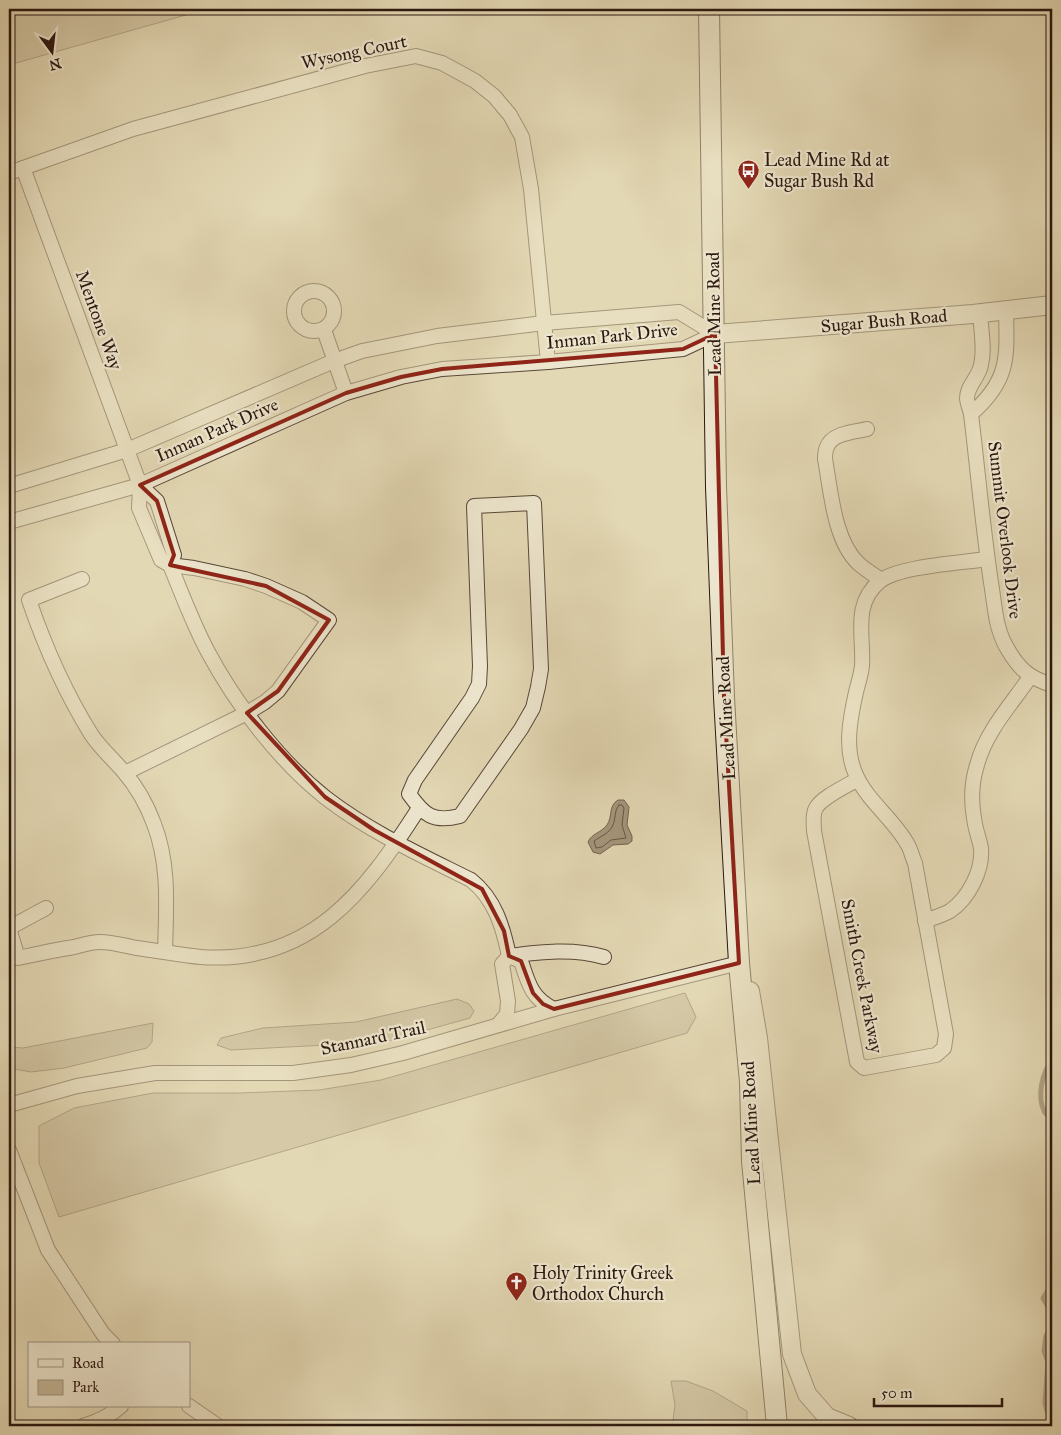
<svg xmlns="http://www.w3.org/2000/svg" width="1061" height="1435" font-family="'IM FELL Great Primer',serif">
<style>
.green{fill:#c4b798;stroke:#786754}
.water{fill:#a4967c;stroke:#746350}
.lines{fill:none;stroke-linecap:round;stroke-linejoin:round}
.shore{stroke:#685646;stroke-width:1}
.stream{stroke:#746350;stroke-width:5}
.minor-casing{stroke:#594738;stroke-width:16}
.tertiary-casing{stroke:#594738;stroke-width:20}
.secondary-casing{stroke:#2b170f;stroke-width:22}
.minor{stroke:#ede6ce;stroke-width:14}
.tertiary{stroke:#ede6ce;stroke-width:18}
.secondary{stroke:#ede6ce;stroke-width:20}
.marked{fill:none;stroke:#8f2418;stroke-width:4;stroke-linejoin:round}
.labels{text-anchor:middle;stroke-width:4.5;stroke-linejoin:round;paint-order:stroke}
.street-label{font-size:18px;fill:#2b170f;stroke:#ede6ce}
.poi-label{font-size:18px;fill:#2b170f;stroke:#ede6ce;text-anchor:start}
</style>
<rect width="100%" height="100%" fill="#e3d8b4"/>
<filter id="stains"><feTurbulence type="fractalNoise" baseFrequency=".004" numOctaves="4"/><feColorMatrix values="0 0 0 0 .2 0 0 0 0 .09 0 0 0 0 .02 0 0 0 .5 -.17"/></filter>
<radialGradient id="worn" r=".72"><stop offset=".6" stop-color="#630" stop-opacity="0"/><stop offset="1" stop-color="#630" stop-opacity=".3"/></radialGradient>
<g class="green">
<path d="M 9,9 L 207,9 L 9,65 Z"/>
<path d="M 685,993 L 696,1017 L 687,1033 L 59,1217 L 39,1163 L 39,1126 L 74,1108 L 153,1093 L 240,1093 L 319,1090 L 381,1080 Z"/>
<path d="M 457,999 L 469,1004 L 474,1011 L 470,1018 L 384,1042 L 231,1050 L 217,1045 L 221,1038 L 263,1028 L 356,1022 Z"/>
<path d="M 153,1023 L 152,1042 L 147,1048 L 64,1068 L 31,1072 L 9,1068 L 9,1047 L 23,1048 Z"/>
<path d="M 671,1381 L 686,1381 L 713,1391 L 747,1411 L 747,1423 L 745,1426 L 666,1426 L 673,1420 L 675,1405 Z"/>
</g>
<path class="water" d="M 618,800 L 624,800 L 629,807 L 627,825 L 632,836 L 632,841 L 628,844 L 613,845 L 600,854 L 593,852 L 588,842 C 592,833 601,833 607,825 C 613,816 608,806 618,800 Z"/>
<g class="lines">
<path class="shore" d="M 619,805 L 622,805 L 624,808 L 622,825 L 626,838 L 611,840 L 602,847 L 596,848 L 594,841 C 601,836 610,833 613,825 C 616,818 614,811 619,805 Z"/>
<g class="stream">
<path d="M 1052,1060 C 1042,1073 1037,1096 1044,1111 C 1045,1114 1050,1117 1052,1120"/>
<path d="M 1052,1284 L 1043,1298 L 1052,1314"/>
<path d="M 1048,1426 L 1049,1418 L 1045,1403 L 1048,1362 L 1044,1351 L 1046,1336 L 1052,1326"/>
</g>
<defs>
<g id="minor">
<path d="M 23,168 L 140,485 L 139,508 L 161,560 L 170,565 L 194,568 L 245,579 L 266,586 L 302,602 L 329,620 L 278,691 L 265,702 L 247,713 L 125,773"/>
<path d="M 9,173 L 133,129 L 365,66 L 416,56 L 442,63 L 475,81 L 494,96 L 510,115 L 522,137 L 531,189 L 548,362"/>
<circle cx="314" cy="311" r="20"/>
<path d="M 980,313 C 981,330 985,349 981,365 C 979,377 967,386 967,398 C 967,403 970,409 971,414 C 978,472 983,531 992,589 C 995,608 996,630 1007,648 C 1019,669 1029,678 1052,685"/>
<path d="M 324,330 L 346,393"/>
<path d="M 971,414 C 1010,380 1007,357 1006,310"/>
<path d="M 867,429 C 854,432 832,433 827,447 C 825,451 825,456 825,459 C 831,492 834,541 859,564 C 866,570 874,575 881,580"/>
<path d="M 140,485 L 157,501 L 174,555 L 170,565 C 182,594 193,624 208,652 C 236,704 279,761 326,798 C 370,832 421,855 471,880 C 495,899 503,927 509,956"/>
<path d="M 9,486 L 127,450 L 334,361 L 362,351 L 437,336 L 544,323 L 679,312 L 715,334"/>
<path d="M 534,503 L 541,669 L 538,687 L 533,708 L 521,729 L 460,816 C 433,823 424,815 409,794 L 415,780 L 472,698 L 479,684 L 480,666 L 474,506 Z"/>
<path d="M 9,522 L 140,485 L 346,393 L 401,377 L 442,369 L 548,362 L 683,349 L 715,334"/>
<path d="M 82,579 L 29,600 C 45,647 65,692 91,734 C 100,748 113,759 124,772 C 137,787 147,805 154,824 C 170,865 166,909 165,952"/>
<path d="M 858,779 C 847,786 822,797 816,808 C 812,815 814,824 814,831 L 857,1062 L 864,1068 L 936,1055 L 944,1048 L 946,1034 L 915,863 C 912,857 911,850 908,845 C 894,819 868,802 856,775 C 844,749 850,719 856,692 C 858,684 861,675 862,666 C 864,636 852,604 880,581 C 900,566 961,563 987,559"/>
<path d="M 925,921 C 933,918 943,915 950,911 C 969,898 983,870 981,848 C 979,838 975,828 974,818 C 971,801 972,781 977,765 C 986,731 1011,705 1030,677"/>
<path d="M 9,928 L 18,958 C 37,954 55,950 74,947 C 82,945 91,942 100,942 C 113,942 125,946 137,948 C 158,951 180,955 201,957 C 311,965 366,891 419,808"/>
<path d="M 9,928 L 46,908"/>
<path d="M 509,956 C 541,952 572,948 604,957"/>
<path d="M 509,956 L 521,961 C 528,983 532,999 554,1009"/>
<path d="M 498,1025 L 507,1014 L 508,1001 L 502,964 L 509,956"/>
<path d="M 9,1105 L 77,1086 L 155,1073 L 293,1073 L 351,1065 L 403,1053 L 554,1009 L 739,963"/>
<path d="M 9,1150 L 48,1250 L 103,1334 L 113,1344"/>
<path d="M 189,1406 L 218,1426"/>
<path d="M 83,1426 C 97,1422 110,1416 121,1406"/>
</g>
<g id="tertiary">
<path d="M 715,334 L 973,314 L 1052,305"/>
<path d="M 750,991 L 758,1038 L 792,1354 L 807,1394 L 827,1417 L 849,1426"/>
</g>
<path id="secondary" d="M 709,9 L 716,487 L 724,697 L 739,963 L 750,1082 L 752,1161 L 777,1426"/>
</defs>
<use href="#minor" class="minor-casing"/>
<use href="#tertiary" class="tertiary-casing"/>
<use href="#secondary" class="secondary-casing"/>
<use href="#minor" class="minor"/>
<use href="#tertiary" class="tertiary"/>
<use href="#secondary" class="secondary"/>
</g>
<path d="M0 0H1061V1435H0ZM 715,334 L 724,697 L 739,963 L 554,1009 L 543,1004 L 533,993 L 521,961 L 509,956 L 504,931 L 482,889 L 374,830 L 325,797 L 247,713 L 278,691 L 329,620 L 266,586 L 170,565 L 174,555 L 157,501 L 140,485 L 346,393 L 401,377 L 442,369 L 683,349 Z" fill="#e3d8b4" fill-opacity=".55" fill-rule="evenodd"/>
<path class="marked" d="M 715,334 L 724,697 L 739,963 L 554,1009 L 543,1004 L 533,993 L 521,961 L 509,956 L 504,931 L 482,889 L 374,830 L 325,797 L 247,713 L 278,691 L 329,620 L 266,586 L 170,565 L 174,555 L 157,501 L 140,485 L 346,393 L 401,377 L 442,369 L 683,349 Z"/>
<defs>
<symbol id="bus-pin" viewBox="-11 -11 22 30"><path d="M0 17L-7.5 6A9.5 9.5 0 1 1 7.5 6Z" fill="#8f2418" stroke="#ede6ce"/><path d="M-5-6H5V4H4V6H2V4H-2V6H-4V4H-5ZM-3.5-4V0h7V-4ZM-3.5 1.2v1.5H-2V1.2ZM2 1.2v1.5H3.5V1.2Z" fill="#fff"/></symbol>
<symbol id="church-pin" viewBox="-11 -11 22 30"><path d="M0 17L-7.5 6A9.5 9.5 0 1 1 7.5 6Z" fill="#8f2418" stroke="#ede6ce"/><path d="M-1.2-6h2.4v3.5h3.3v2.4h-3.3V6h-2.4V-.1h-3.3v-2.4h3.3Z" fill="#fff"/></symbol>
</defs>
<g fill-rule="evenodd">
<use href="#bus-pin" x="736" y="158" width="25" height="34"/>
<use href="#church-pin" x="504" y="1270" width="25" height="34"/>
</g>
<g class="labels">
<g class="street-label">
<text transform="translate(354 52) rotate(-12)" y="6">Wysong Court</text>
<text transform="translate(714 314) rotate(-91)" y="6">Lead Mine Road</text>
<text transform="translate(99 320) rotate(70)" y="6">Mentone Way</text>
<text transform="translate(884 321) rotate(-5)" y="6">Sugar Bush Road</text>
<text transform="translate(612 336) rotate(-6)" y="6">Inman Park Drive</text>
<text transform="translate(217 430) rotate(-24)" y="6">Inman Park Drive</text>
<text transform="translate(1005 530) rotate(83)" y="6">Summit Overlook Drive</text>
<text transform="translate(726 718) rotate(-93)" y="6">Lead Mine Road</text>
<text transform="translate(862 976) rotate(79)" y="6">Smith Creek Parkway</text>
<text transform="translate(373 1038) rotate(-12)" y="6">Stannard Trail</text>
<text transform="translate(751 1123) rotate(-93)" y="6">Lead Mine Road</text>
</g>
<g class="poi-label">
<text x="764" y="166">Lead Mine Rd at<tspan x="764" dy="21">Sugar Bush Rd</tspan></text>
<text x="532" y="1279">Holy Trinity Greek<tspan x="532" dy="21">Orthodox Church</tspan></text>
</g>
</g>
<rect width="1061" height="1435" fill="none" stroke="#e3d8b4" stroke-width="30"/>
<rect x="10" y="10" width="1041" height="1415" fill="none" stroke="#2b170f" stroke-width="2.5"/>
<rect x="15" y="15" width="1031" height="1405" fill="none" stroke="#2b170f"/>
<rect x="28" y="1342" width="162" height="65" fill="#ede6ce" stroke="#9f9382"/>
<rect x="38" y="1359" width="25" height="8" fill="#ede6ce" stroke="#9f9382"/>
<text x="72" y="1368" font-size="15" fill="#2b170f">Road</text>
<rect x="38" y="1380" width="25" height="15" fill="#c4b798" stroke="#9f9382"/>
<text x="72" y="1392" font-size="15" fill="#2b170f">Park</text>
<g transform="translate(52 52) rotate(165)" stroke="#ede6ce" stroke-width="4" paint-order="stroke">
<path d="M0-4L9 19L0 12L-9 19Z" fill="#2b170f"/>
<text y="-8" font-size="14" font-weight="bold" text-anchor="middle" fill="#2b170f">N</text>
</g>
<path d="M874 1398v8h128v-8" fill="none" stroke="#2b170f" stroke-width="2.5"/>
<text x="881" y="1398" font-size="15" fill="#2b170f" stroke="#ede6ce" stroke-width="4" paint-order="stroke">50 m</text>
<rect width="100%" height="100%" filter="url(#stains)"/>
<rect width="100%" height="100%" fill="url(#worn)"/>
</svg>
